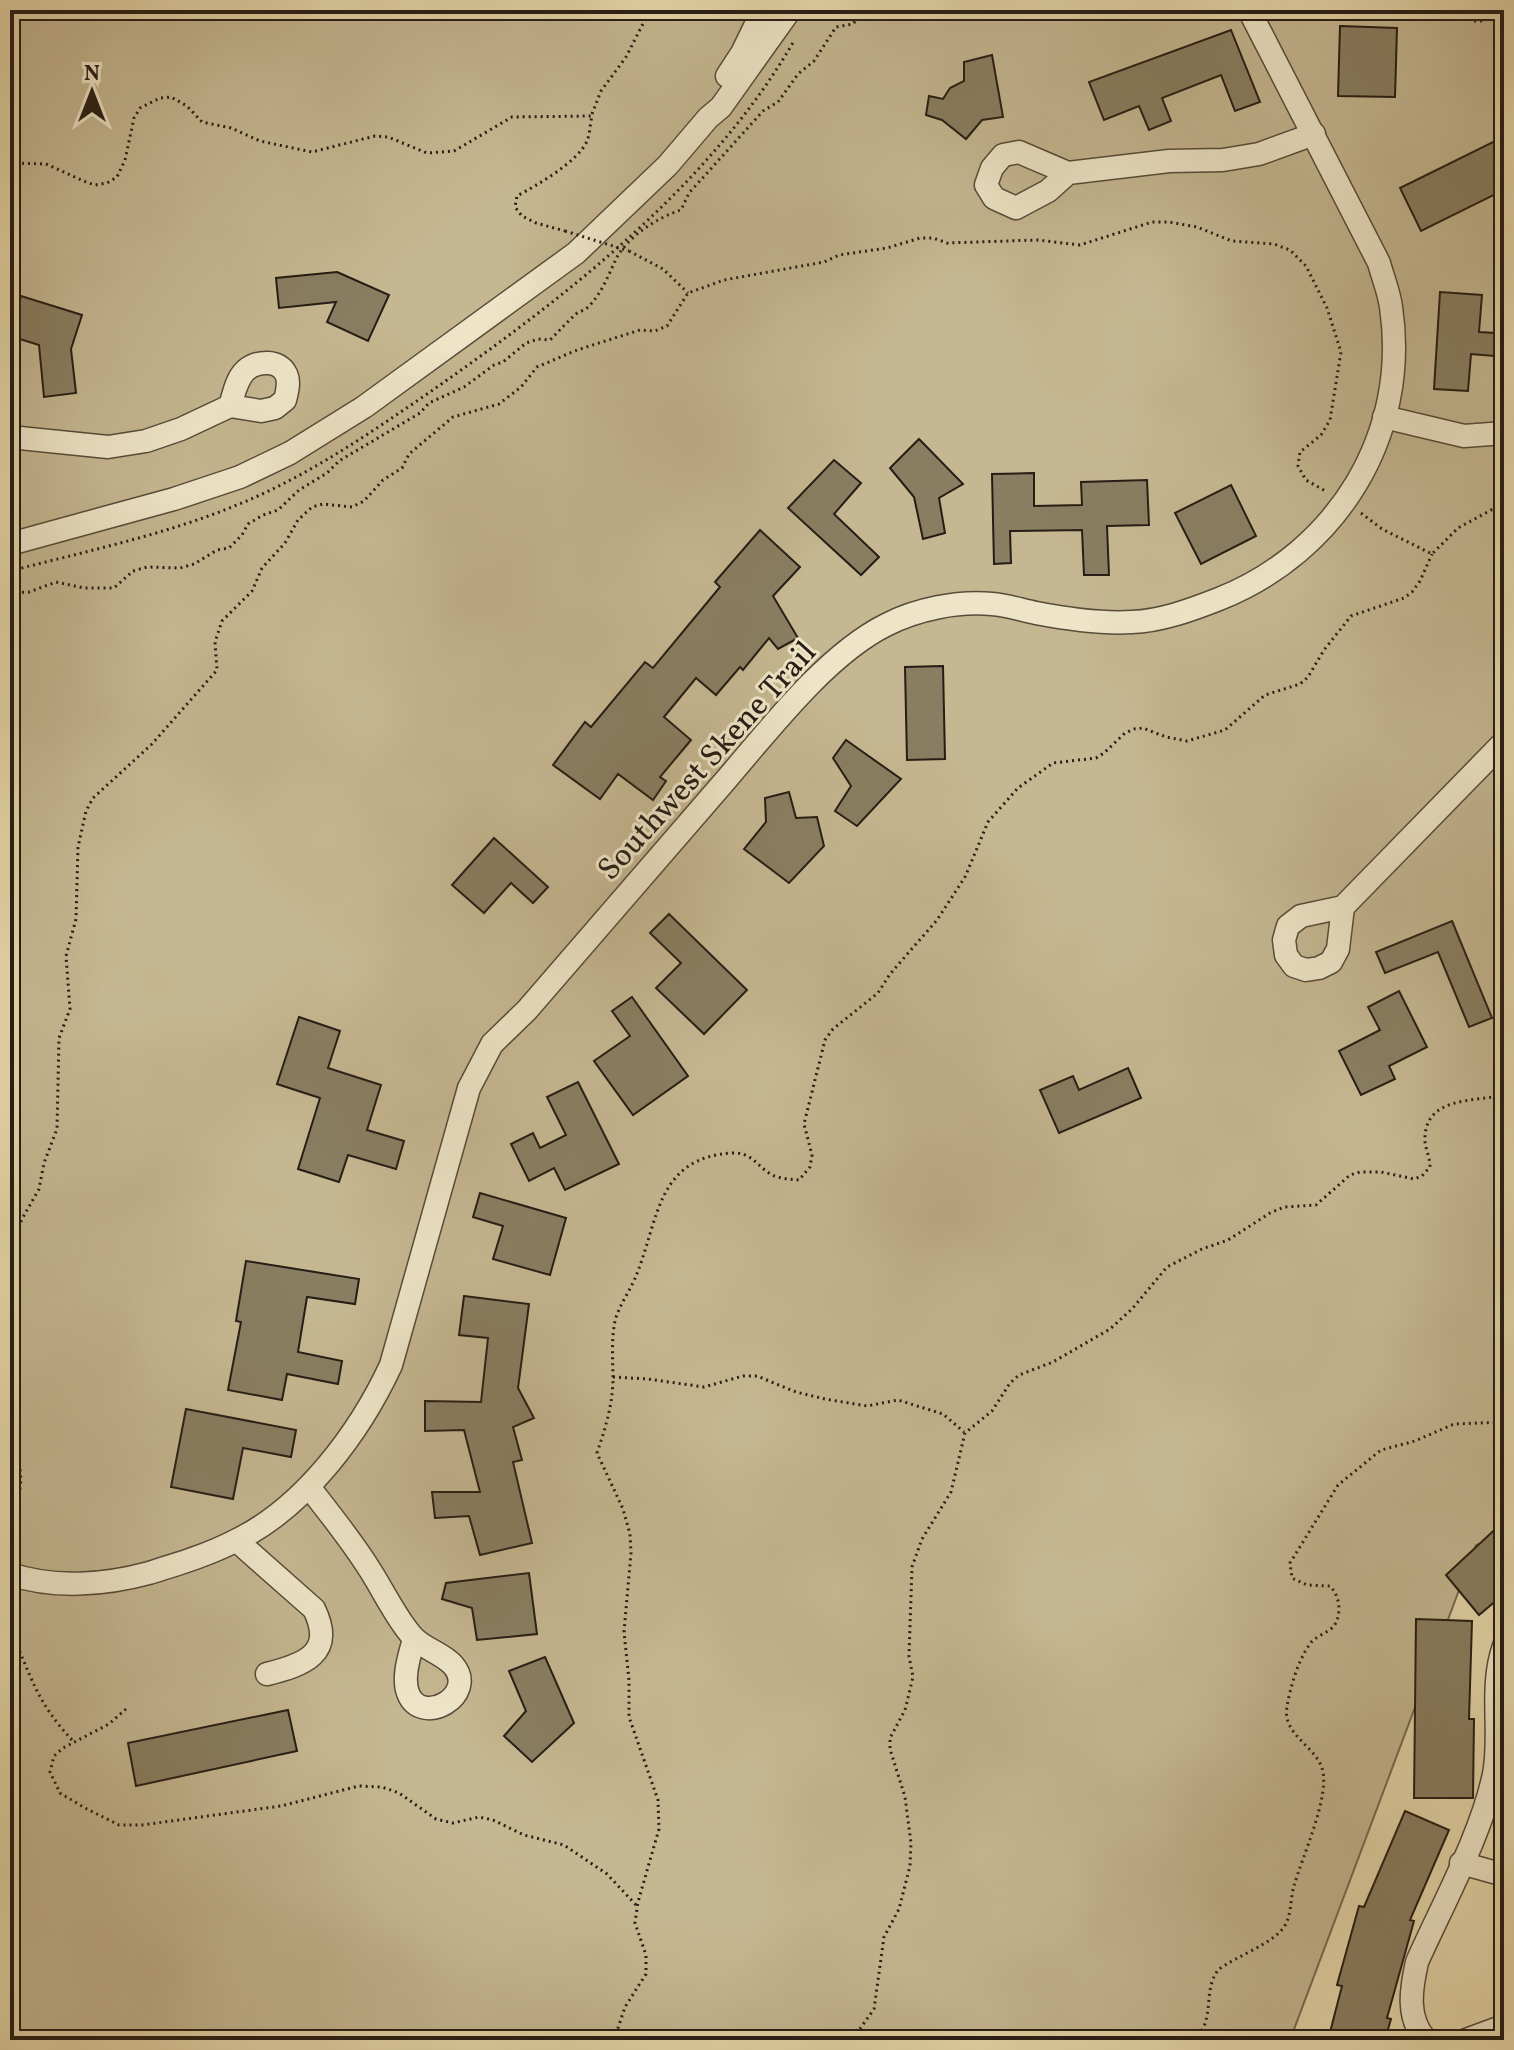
<svg xmlns="http://www.w3.org/2000/svg" width="1514" height="2050" font-family="Vollkorn,serif">
<style>
.green{fill:#c5b791;stroke:#766a53;stroke-width:2}
.building{fill:#897e62;stroke:#261d15;stroke-width:2}
.lines{fill:none;stroke-linecap:round;stroke-linejoin:round}
.minor-casing{stroke:#564c3a;stroke-width:25}
.path{stroke:#261d15;stroke-width:3;stroke-dasharray:2 4;stroke-linecap:butt}
.minor{stroke:#eee5c8;stroke-width:22}
.path-bridge{stroke:#261d15;stroke-width:3;stroke-dasharray:2 4;stroke-linecap:butt}
.labels{text-anchor:middle;stroke-width:6;stroke-linejoin:round;paint-order:stroke}
.street-label{font-size:32px;fill:#261d15;stroke:#eee5c8}
</style>
<rect width="100%" height="100%" fill="#e5d7aa"/>
<filter id="stains"><feTurbulence type="fractalNoise" baseFrequency=".0025" numOctaves="4"/><feColorMatrix values="0 0 0 0 .2 0 0 0 0 .09 0 0 0 0 .02 0 0 0 .5 -.17"/></filter>
<radialGradient id="worn" r=".72"><stop offset=".6" stop-color="#630" stop-opacity="0"/><stop offset="1" stop-color="#630" stop-opacity=".3"/></radialGradient>
<path class="green" d="M 10,10 L 1504,10 L 1504,1535 L 1476,1545 L 1290,2040 L 10,2040 Z"/>
<g class="building">
<path d="M 1340,26 L 1397,28 L 1395,97 L 1338,96 Z"/>
<path d="M 1231,30 L 1260,102 L 1235,111 L 1221,75 L 1162,98 L 1171,121 L 1149,130 L 1139,106 L 1104,120 L 1089,82 Z"/>
<path d="M 992,55 L 1003,117 L 982,120 L 966,139 L 942,120 L 926,115 L 929,96 L 943,99 L 950,88 L 964,81 L 964,62 Z"/>
<path d="M 1495,141 L 1504,159 L 1504,190 L 1421,231 L 1400,188 Z"/>
<path d="M 337,272 L 389,295 L 368,341 L 327,322 L 336,302 L 279,308 L 276,278 Z"/>
<path d="M 1440,292 L 1482,295 L 1479,332 L 1496,333 L 1494,356 L 1471,354 L 1468,391 L 1434,389 Z"/>
<path d="M 21,296 L 82,315 L 71,349 L 76,393 L 44,397 L 39,345 L 10,336 Z"/>
<path d="M 919,439 L 963,484 L 939,498 L 945,533 L 923,539 L 914,497 L 890,468 Z"/>
<path d="M 834,460 L 861,483 L 834,514 L 879,557 L 861,575 L 788,508 Z"/>
<path d="M 1034,473 L 1034,506 L 1082,505 L 1081,482 L 1147,480 L 1149,525 L 1107,526 L 1109,575 L 1084,575 L 1082,530 L 1010,531 L 1011,563 L 994,564 L 992,474 Z"/>
<path d="M 1231,485 L 1256,536 L 1201,564 L 1175,513 Z"/>
<path d="M 760,530 L 800,567 L 773,596 L 798,638 L 778,649 L 769,638 L 743,670 L 740,667 L 716,695 L 696,678 L 664,717 L 691,740 L 660,777 L 666,781 L 653,800 L 618,774 L 600,799 L 553,765 L 585,722 L 591,727 L 645,662 L 653,668 L 720,587 L 715,582 Z"/>
<path d="M 943,666 L 945,759 L 907,760 L 905,667 Z"/>
<path d="M 846,740 L 901,779 L 857,826 L 835,811 L 851,786 L 833,758 Z"/>
<path d="M 789,792 L 796,818 L 817,817 L 824,846 L 789,883 L 744,849 L 766,822 L 765,798 Z"/>
<path d="M 494,838 L 548,887 L 533,903 L 511,883 L 484,913 L 452,885 Z"/>
<path d="M 669,914 L 747,990 L 704,1034 L 656,988 L 681,963 L 650,933 Z"/>
<path d="M 1452,921 L 1492,1018 L 1469,1027 L 1438,952 L 1385,973 L 1376,952 Z"/>
<path d="M 1399,991 L 1427,1047 L 1389,1066 L 1395,1079 L 1361,1095 L 1339,1051 L 1380,1030 L 1368,1007 Z"/>
<path d="M 632,997 L 688,1076 L 633,1115 L 594,1061 L 630,1036 L 612,1011 Z"/>
<path d="M 299,1017 L 340,1031 L 328,1068 L 381,1085 L 367,1130 L 404,1141 L 396,1169 L 348,1155 L 339,1182 L 298,1169 L 320,1098 L 277,1084 Z"/>
<path d="M 1128,1068 L 1141,1098 L 1059,1133 L 1040,1090 L 1073,1076 L 1079,1090 Z"/>
<path d="M 578,1082 L 619,1164 L 565,1190 L 554,1168 L 529,1181 L 511,1144 L 533,1133 L 540,1148 L 566,1135 L 547,1097 Z"/>
<path d="M 480,1193 L 566,1218 L 550,1275 L 493,1259 L 503,1226 L 473,1217 Z"/>
<path d="M 246,1261 L 359,1279 L 355,1304 L 307,1297 L 298,1352 L 342,1361 L 338,1384 L 287,1374 L 282,1400 L 228,1390 L 241,1322 L 236,1321 Z"/>
<path d="M 464,1296 L 529,1304 L 518,1388 L 534,1418 L 513,1427 L 522,1460 L 513,1462 L 532,1543 L 480,1555 L 469,1516 L 435,1518 L 432,1492 L 480,1492 L 464,1430 L 425,1431 L 425,1401 L 481,1402 L 488,1338 L 459,1335 Z"/>
<path d="M 186,1409 L 296,1430 L 291,1457 L 243,1448 L 233,1499 L 171,1487 Z"/>
<path d="M 1504,1521 L 1504,1594 L 1479,1615 L 1446,1575 Z"/>
<path d="M 529,1573 L 537,1634 L 477,1640 L 472,1608 L 442,1599 L 446,1583 Z"/>
<path d="M 1416,1619 L 1472,1621 L 1469,1719 L 1474,1719 L 1473,1798 L 1414,1798 Z"/>
<path d="M 545,1657 L 574,1723 L 532,1762 L 504,1736 L 526,1711 L 509,1671 Z"/>
<path d="M 288,1710 L 297,1751 L 136,1786 L 128,1743 Z"/>
<path d="M 1405,1811 L 1449,1830 L 1410,1920 L 1414,1921 L 1387,2018 L 1391,2019 L 1385,2040 L 1328,2040 L 1342,1986 L 1337,1985 L 1359,1906 L 1364,1907 Z"/>
</g>
<g class="lines">
<defs>
<g id="minor">
<path d="M 727,76 L 742,53 L 763,10"/>
<path d="M 1068,173 L 1048,191 L 1016,208 L 994,198 L 986,185 L 992,168 L 1003,155 L 1019,152 L 1068,173 L 1169,161 L 1223,160 L 1259,154 L 1314,134"/>
<path d="M 1384,417 L 1464,436 L 1504,433"/>
<path d="M 10,437 L 108,447 L 146,441 L 181,429 L 230,406 L 261,411 L 275,408 L 285,400 C 287,392 290,382 286,374 C 279,359 257,361 246,370 C 236,379 234,394 230,406"/>
<path d="M 10,544 L 174,499 L 240,477 L 290,453 L 364,407 L 576,253 L 668,165 L 708,118 L 721,107 L 790,10"/>
<path d="M 1343,907 L 1338,949 L 1331,962 L 1319,968 L 1306,970 L 1294,966 L 1286,955 L 1284,940 L 1288,926 L 1301,916 L 1343,907 L 1504,742"/>
<path d="M 309,1487 C 330,1514 352,1541 370,1570 C 383,1590 397,1620 413,1637 C 424,1649 442,1653 453,1665 C 479,1695 421,1728 408,1693 C 402,1677 410,1654 414,1639"/>
<path d="M 237,1541 L 314,1609 C 336,1654 303,1665 267,1674"/>
<path d="M 10,1574 C 54,1589 105,1585 149,1573 C 178,1564 208,1555 235,1541 C 304,1508 360,1432 391,1365 L 469,1088 L 492,1044 L 527,1010 C 593,934 659,857 725,781 C 769,730 826,655 886,625 C 917,609 957,601 992,604 C 1007,605 1021,610 1036,613 C 1067,619 1100,624 1132,622 C 1161,621 1191,610 1219,599 C 1337,552 1410,435 1391,307 C 1389,292 1383,278 1379,263 L 1249,10"/>
<path d="M 1461,1863 L 1504,1875"/>
<path d="M 1426,2040 C 1406,2018 1411,1989 1417,1962 C 1442,1906 1482,1833 1494,1774 C 1502,1732 1489,1688 1504,1646"/>
<path d="M 1466,2040 L 1504,2026"/>
</g>
</defs>
<use href="#minor" class="minor-casing"/>
<g class="path">
<path d="M 1461,10 L 1471,21 L 1484,21 L 1502,10"/>
<path d="M 592,114 L 601,91 L 626,57 L 650,10"/>
<path d="M 10,163 L 46,164 L 86,182 L 95,185 L 107,183 L 117,177 L 125,160 L 134,118 L 140,108 L 160,98 L 171,97 L 187,106 L 202,122 L 231,128 L 260,141 L 312,152 L 375,136 L 388,137 L 427,153 L 454,151 L 512,117 L 592,116 C 590,124 590,134 587,141 C 578,162 537,185 517,196 L 515,207 L 522,216 L 536,223 L 565,231"/>
<path d="M 629,251 L 663,269 L 688,293"/>
<path d="M 1361,513 L 1382,529 L 1432,554 L 1458,528 L 1504,503"/>
<path d="M 10,571 C 84,552 167,534 237,505 C 308,476 367,435 430,392 C 566,297 710,186 794,41"/>
<path d="M 10,593 L 29,592 L 56,582 L 84,588 L 114,588 L 133,571 L 147,567 L 180,568 L 194,564 L 217,550 L 229,548 L 242,535 L 248,524 L 263,515 L 278,510 L 299,490 L 327,473 L 339,461 L 420,413 L 429,403 L 464,387 L 494,365 L 503,362 L 526,343 L 538,339 L 550,340 C 559,331 567,322 576,314 C 579,311 584,311 587,308 C 601,295 608,276 616,259 C 627,237 658,217 681,210 L 689,193 L 763,111 L 778,102 L 798,74 L 814,61 L 836,27 L 853,24 L 864,10"/>
<path d="M 10,1250 L 22,1219 L 39,1189 L 44,1163 L 57,1129 L 59,1038 L 70,1009 L 66,956 L 76,919 L 78,847 L 86,811 L 93,798 L 152,744 L 217,670 L 215,642 L 222,621 L 252,591 L 262,568 L 285,543 L 298,520 L 312,507 L 323,504 L 352,507 L 364,501 L 383,480 L 402,468 L 409,454 L 453,417 L 499,404 L 521,387 L 537,367 L 577,350 L 640,330 L 655,331 L 667,326 L 688,293 L 724,280 L 824,262 L 839,255 L 887,248 L 920,238 L 933,238 L 947,243 L 1037,240 L 1080,245 L 1152,222 L 1169,222 L 1197,227 L 1232,241 L 1274,244 L 1290,250 L 1306,266 L 1327,308 L 1341,352 L 1330,420 L 1321,435 L 1300,452 L 1298,466 L 1306,480 L 1327,492"/>
<path d="M 613,1377 L 648,1379 L 704,1387 L 743,1376 L 757,1376 L 796,1392 L 825,1399 L 867,1406 L 898,1400 L 943,1414 L 964,1432"/>
<path d="M 10,1448 C 28,1469 20,1497 10,1521"/>
<path d="M 10,1629 C 32,1677 35,1701 74,1742"/>
<path d="M 126,1709 L 109,1724 L 63,1748 L 54,1756 L 50,1772 L 60,1793 L 85,1808 L 119,1825 L 142,1825 L 281,1806 L 359,1786 L 382,1787 L 399,1793 L 436,1819 L 453,1823 L 479,1817 L 493,1820 L 524,1835 L 564,1845 L 607,1874 L 636,1905"/>
<path d="M 614,2040 L 625,2007 L 646,1974 L 646,1955 L 635,1923 L 638,1902 L 659,1829 L 658,1800 L 629,1717 L 629,1680 L 624,1632 L 631,1553 L 630,1534 L 623,1509 L 597,1453 C 605,1429 612,1407 613,1382 C 613,1362 611,1340 615,1321 C 619,1305 630,1291 636,1276 C 659,1220 656,1157 733,1153 C 750,1152 757,1165 769,1173 C 778,1179 789,1179 799,1180 L 810,1167 L 812,1155 L 804,1124 L 825,1040 L 833,1029 L 878,993 L 890,974 L 937,920 L 965,877 L 988,822 L 1018,788 L 1053,763 L 1096,758 L 1104,753 L 1125,733 L 1134,729 L 1143,728 L 1166,737 L 1187,741 L 1225,730 L 1265,695 L 1300,684 L 1308,677 L 1324,650 L 1351,616 L 1404,598 L 1412,592 L 1420,581 L 1432,554"/>
<path d="M 858,2040 L 857,2033 L 874,2009 L 884,1937 L 899,1909 L 910,1866 L 911,1843 L 905,1797 L 890,1749 L 890,1738 L 905,1710 L 913,1677 L 909,1656 L 912,1567 L 922,1539 L 951,1492 L 965,1433 L 992,1411 L 1010,1383 L 1019,1375 L 1053,1362 L 1110,1329 L 1132,1309 L 1167,1267 L 1202,1249 L 1228,1240 L 1270,1213 L 1284,1207 L 1316,1205 L 1350,1175 L 1360,1172 L 1381,1172 L 1414,1179 L 1422,1176 L 1430,1167 C 1430,1158 1426,1150 1425,1142 C 1423,1096 1473,1102 1504,1095"/>
<path d="M 1194,2040 C 1216,2021 1202,1992 1218,1970 C 1236,1956 1271,1945 1284,1927 C 1292,1915 1290,1899 1294,1886 C 1302,1857 1331,1795 1322,1768 C 1314,1745 1282,1734 1287,1707 C 1290,1688 1298,1660 1310,1644 C 1315,1636 1328,1633 1334,1626 C 1342,1614 1340,1596 1330,1586 L 1307,1585 L 1292,1578 L 1290,1563 L 1338,1485 L 1381,1450 L 1415,1441 L 1454,1424 L 1504,1422"/>
</g>
<use href="#minor" class="minor"/>
<path class="path-bridge" d="M 565,231 L 629,251"/>
</g>
<g class="labels">
<g class="street-label">
<text transform="translate(706 760) rotate(-48)" y="11">Southwest Skene Trail</text>
</g>
</g>
<rect width="1514" height="2050" fill="none" stroke="#e5d7aa" stroke-width="40"/>
<rect x="12" y="12" width="1490" height="2026" fill="none" stroke="#261d15" stroke-width="4"/>
<rect x="20" y="20" width="1474" height="2010" fill="none" stroke="#261d15" stroke-width="2"/>
<g transform="translate(92 92)" stroke="#eee5c8" stroke-width="6" paint-order="stroke">
<path d="M0-6L14 30L0 20L-14 30Z" fill="#261d15"/>
<text y="-12" font-size="22" font-weight="bold" text-anchor="middle" fill="#261d15">N</text>
</g>
<rect width="100%" height="100%" filter="url(#stains)"/>
<rect width="100%" height="100%" fill="url(#worn)"/>
</svg>
